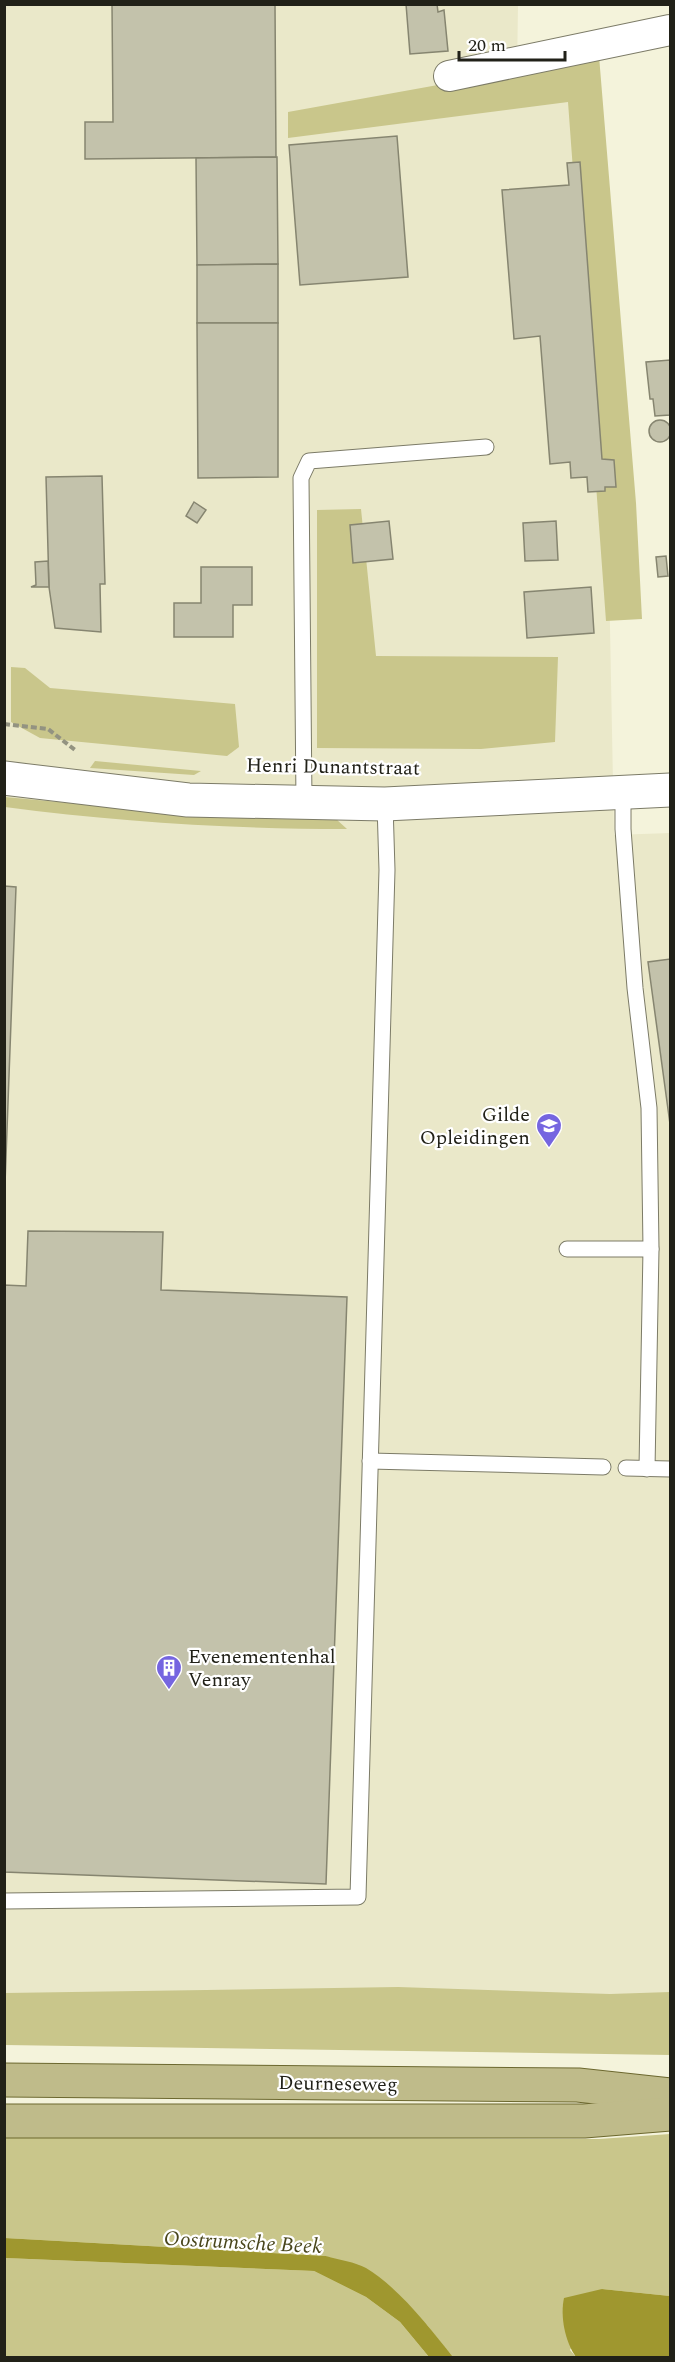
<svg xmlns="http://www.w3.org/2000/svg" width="675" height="2362" font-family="Spectral,serif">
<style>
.built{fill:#eae8c9}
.green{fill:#c9c68b}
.water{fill:#9f972f}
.building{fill:#c3c2ab;stroke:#868570;stroke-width:1.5}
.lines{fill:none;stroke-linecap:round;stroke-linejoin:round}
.service-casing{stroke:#7c7b67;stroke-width:17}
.minor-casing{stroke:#7c7b67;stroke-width:32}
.tertiary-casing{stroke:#7c7b67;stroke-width:35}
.primary-casing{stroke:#6c682f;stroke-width:35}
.path{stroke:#939381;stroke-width:4;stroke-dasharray:6 3;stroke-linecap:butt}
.service{stroke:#fff;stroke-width:15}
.minor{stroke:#fff;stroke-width:30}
.tertiary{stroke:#fff;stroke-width:33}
.primary{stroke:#bfbb8a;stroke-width:33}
.labels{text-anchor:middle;stroke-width:4.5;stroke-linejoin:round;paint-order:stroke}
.street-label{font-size:20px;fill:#212118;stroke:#fff}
.poi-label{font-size:20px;fill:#212118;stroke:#fff;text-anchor:end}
.water-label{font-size:21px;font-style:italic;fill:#49461c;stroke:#fff}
</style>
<rect width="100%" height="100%" fill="#f4f3db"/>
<path class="built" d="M 4,5 L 518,5 L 517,72 L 599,56 L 614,835 L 670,833 L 670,2041 L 5,2042 Z"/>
<g class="green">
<path d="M 599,56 L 636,503 L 642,619 L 606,621 L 568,102 L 288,138 L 288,112 Z"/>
<path d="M 361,509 L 376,656 L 558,657 L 555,742 L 481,749 L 317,748 L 317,510 Z"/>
<path d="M 11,667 L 25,668 L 50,688 L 235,704 L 239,747 L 227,756 L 40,738 L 11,722 Z"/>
<path d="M 95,761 L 201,771 L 194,775 L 90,768 Z"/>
<path d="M 5,797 L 197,815 L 336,819 L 347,829 C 233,829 118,822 5,807 Z"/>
<path d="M 398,1987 L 610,1994 L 670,1992 L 670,2055 L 5,2045 L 5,1993 Z"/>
<path d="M 670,2134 L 670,2296 L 602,2289 L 570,2350 L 576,2357 L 453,2357 L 427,2325 L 326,2256 L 5,2238 L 4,2137 L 599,2139 Z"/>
<path d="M 5,2258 L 314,2271 L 366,2297 L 400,2322 L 429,2357 L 5,2358 Z"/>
</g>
<g class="water">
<path d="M 5,2238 L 326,2256 C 339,2260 355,2262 366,2268 C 398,2287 430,2328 453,2357 L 429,2357 L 400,2322 L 366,2297 L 314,2271 L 5,2258 Z"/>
<path d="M 602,2289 L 670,2296 L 670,2357 L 576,2357 C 565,2342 560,2316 564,2298 Z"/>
</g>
<g class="building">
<path d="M 112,4 L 275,4 L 276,157 L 85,159 L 85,122 L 113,122 Z"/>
<path d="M 406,4 L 437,4 L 438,12 L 444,10 L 448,51 L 410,54 Z"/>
<path d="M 397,136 L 408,277 L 300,285 L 289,145 Z"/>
<path d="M 277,157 L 278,264 L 197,265 L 196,158 Z"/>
<path d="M 580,162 L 602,459 L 614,460 L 616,487 L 605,487 L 605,491 L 588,492 L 587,477 L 571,478 L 570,462 L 550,464 L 540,336 L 514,339 L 502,190 L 569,185 L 567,163 Z"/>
<path d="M 278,264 L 278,323 L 197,323 L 197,265 Z"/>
<path d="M 197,323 L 278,323 L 278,477 L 198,478 Z"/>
<path d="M 670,360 L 670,415 L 655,416 L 653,399 L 650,399 L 646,362 Z"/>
<circle cx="660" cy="431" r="11"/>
<path d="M 102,476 L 105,584 L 100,584 L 101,632 L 55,628 L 49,587 L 46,477 Z"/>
<path d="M 194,502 L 206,510 L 197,523 L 186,516 Z"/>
<path d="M 389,521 L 393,559 L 353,563 L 350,525 Z"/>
<path d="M 556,521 L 558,560 L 525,561 L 523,523 Z"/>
<path d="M 666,556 L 668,576 L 658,577 L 656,557 Z"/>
<path d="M 48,561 L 49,587 L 31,587 L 36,585 L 35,562 Z"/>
<path d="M 201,567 L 252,567 L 252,605 L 233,605 L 233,637 L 174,637 L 174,603 L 201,603 Z"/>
<path d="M 591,587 L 594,633 L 527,638 L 524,592 Z"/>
<path d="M 4,886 L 16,887 L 4,1211 Z"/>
<path d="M 670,959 L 670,1124 L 648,962 Z"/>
<path d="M 28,1231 L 163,1232 L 161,1290 L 347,1297 L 326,1884 L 4,1872 L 4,1285 L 26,1286 Z"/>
</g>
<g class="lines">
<defs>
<g id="service">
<path d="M 623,793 L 623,829 L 635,988 L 649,1108 L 651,1249 L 647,1469"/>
<path d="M 304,802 L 301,478 L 309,461 L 486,447"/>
<path d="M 567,1249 L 651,1249"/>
<path d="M 370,1461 L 603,1467"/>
<path d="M 626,1468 L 670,1469"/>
<path d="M 4,1901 L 358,1897 L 387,870 L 385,804"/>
</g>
<path id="minor" d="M 449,76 L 670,30"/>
<path id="tertiary" d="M 4,778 L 188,800 L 385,804 L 670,790"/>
<g id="primary">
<path d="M 4,2080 L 578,2085 L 670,2095"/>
<path d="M 4,2121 L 584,2121 L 670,2114"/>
</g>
</defs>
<use href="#service" class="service-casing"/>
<use href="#minor" class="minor-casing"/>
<use href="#tertiary" class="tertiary-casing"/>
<use href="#primary" class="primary-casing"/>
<path class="path" d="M 4,724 L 48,729 L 75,750"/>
<use href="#service" class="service"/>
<use href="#minor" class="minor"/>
<use href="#tertiary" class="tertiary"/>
<use href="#primary" class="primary"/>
</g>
<defs>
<symbol id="university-pin" viewBox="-11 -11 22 30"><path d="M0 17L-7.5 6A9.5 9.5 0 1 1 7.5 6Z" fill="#7565e0" stroke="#fff"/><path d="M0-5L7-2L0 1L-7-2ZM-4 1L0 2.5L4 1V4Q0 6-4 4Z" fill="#fff"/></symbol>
<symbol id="building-pin" viewBox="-11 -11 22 30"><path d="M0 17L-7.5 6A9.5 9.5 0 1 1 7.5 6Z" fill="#7565e0" stroke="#fff"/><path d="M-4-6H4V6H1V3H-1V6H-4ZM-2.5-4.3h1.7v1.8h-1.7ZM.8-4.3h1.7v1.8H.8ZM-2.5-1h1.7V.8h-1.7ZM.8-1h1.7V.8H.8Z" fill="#fff"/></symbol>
</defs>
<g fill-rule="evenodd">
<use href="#university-pin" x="534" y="1111" width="30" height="40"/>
<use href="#building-pin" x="154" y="1653" width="30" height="40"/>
</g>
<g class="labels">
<g class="street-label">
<text transform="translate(333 766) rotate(1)" y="7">Henri Dunantstraat</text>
<text transform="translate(338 2083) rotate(1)" y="7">Deurneseweg</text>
</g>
<g class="poi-label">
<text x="530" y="1121">Gilde<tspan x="530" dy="23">Opleidingen</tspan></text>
<text x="188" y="1663" text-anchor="start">Evenementenhal<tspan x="188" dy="23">Venray</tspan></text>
</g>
<g class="water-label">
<text transform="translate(243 2242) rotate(3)" y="7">Oostrumsche Beek</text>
</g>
</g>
<rect width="675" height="2362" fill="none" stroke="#212118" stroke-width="12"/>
<path d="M459 51v9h106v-9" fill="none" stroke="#212118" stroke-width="3"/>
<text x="468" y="51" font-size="18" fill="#212118" stroke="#ffffff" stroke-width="4.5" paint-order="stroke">20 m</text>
</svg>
